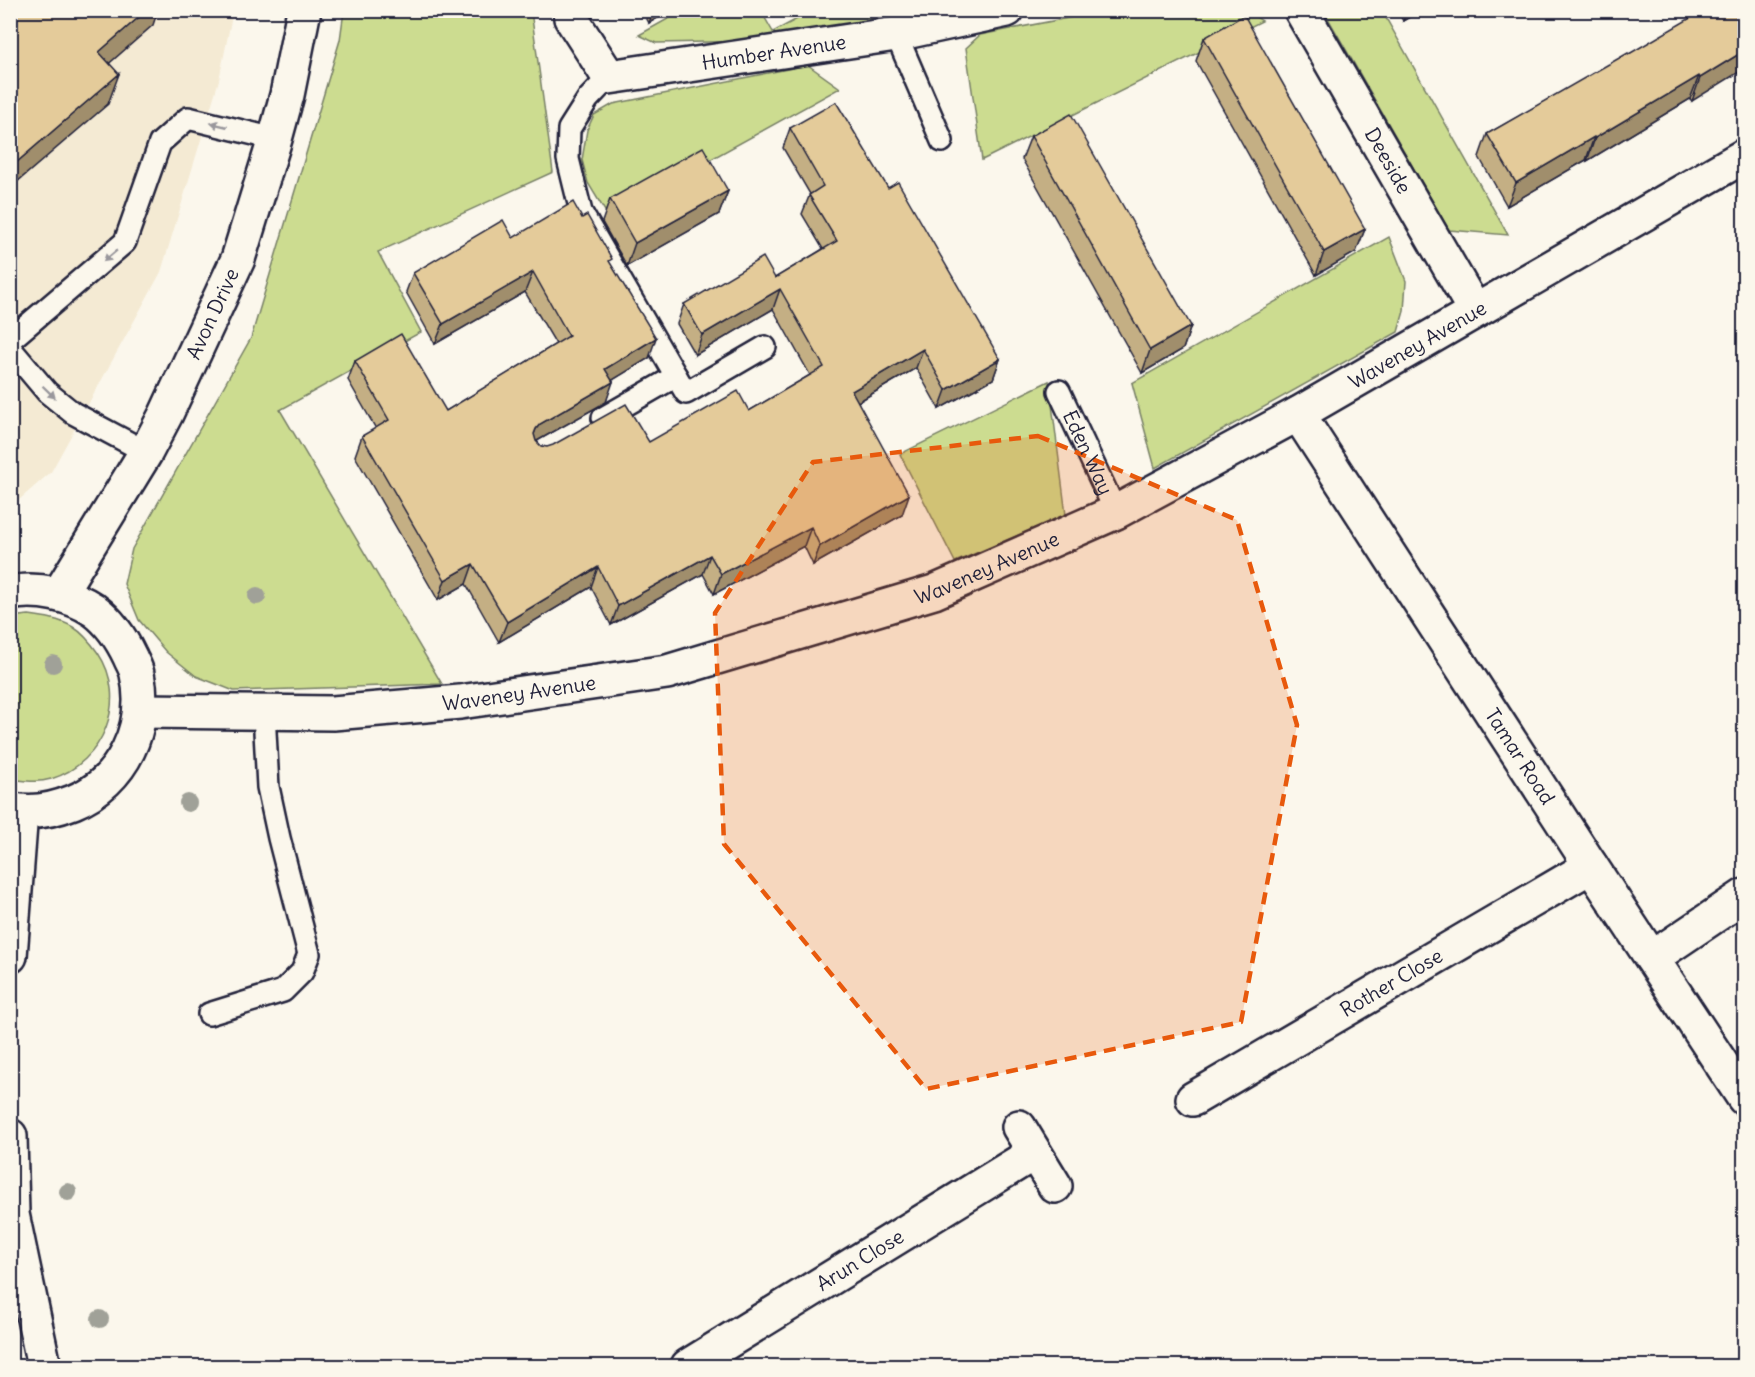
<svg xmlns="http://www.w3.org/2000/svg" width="1755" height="1377" font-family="Delius,sans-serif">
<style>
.built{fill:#f4ead3}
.green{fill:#ccdc90;stroke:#777f66;stroke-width:1.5}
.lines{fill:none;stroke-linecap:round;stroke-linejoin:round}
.lane-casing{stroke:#22223b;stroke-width:26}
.street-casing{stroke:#22223b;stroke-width:38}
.secondary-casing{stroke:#22223b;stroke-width:38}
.lane{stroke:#fbf7ec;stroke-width:21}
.street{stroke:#fbf7ec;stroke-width:33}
.secondary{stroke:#fbf7ec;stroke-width:33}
.tree{fill:#a0a198}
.wall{fill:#c4af84;stroke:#22223b;stroke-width:1.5}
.shaded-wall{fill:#a08e6c;stroke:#22223b;stroke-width:1.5}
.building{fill:#e4cb9a;stroke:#22223b;stroke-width:1.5}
.oneway{fill:#99979c}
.marked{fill:#e8590c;fill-opacity:0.2;stroke:#e8590c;stroke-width:4.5;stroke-dasharray:12 8;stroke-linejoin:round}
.labels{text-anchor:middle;stroke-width:4.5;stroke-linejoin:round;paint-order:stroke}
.street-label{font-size:20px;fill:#22223b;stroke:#fbf7ec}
</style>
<rect width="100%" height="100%" fill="#fbf7ec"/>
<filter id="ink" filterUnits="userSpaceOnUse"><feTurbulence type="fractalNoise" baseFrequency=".0167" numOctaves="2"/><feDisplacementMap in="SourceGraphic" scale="12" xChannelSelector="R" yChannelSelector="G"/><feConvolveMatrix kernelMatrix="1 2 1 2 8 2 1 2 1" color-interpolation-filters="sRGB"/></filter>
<g filter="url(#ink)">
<path class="built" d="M 11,11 L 233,11 L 219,80 L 161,272 L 51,472 L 11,507 Z"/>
<g class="green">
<path d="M 344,11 L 531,11 L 553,172 L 378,252 L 421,332 L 280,410 L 442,684 L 234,691 L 196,676 L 166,652 L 139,620 L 124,584 L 132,549 L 251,338 L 340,40 Z"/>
<path d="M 682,11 L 761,11 L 773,32 L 812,11 L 919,11 L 760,41 L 656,43 L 639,35 Z"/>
<path d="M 1104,11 L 1247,11 L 1262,21 L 982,160 L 966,48 L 980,35 Z"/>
<path d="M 1324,11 L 1382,11 L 1508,235 L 1449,230 Z"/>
<path d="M 808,65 L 840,88 L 608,216 L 588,183 L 582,160 L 587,130 L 594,115 L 613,104 Z"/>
<path d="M 1389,237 L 1406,281 L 1404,311 L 1398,332 L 1155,468 L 1132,383 Z"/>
<path d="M 1049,381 L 1066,515 L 955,562 L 900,454 Z"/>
<path d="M 29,615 C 44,617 59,619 73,627 C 83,633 91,643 98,653 C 129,699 104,763 51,779 C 38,783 24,781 11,779 L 10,617 Z"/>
</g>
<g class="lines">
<defs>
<g id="lane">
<path d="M 896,34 L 942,141"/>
<path d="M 609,77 L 588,99 L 569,129 L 568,159 L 581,212 L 676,376 L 686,393 L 765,347"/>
<path d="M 10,340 L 125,242 L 160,143 L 188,118 L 275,139"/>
<path d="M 10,348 L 47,392 L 73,413 L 146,452"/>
<path id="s1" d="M 1059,391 L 1116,512"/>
<path d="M 603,418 L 676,376"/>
<path d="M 209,1014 L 283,991 L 302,972 L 309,954 L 279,838 L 268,787 L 264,713"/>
</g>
<g id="street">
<path id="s2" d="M 1301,10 L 1475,311"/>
<path id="s3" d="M 571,18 L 609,77 L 896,34 L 1007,10"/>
<path id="s4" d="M 1298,414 L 1591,866 L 1744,1098"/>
<path id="s5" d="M 140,711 L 333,713 L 460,702 L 667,672 L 934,592 L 1116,512 L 1298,414 L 1744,156"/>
<path d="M 1652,958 L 1744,896"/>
<path id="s6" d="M 1193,1099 L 1591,866"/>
<path d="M 1019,1127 L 1055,1186"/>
<path id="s7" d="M 688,1366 L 1034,1153"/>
</g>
<g id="secondary">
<path d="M 10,593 C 37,587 72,595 94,610 C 109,621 122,640 130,657 C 132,662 136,668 137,674 C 149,726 123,782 73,802 C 53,810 32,815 10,809"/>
<path id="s8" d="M 59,594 L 146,452 L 166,414 L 238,259 L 275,139 L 287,95 L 304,10"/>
<path d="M 10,956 L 21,812"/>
<path d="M 10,1136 L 12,1214 L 44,1366"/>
</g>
</defs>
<use href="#lane" class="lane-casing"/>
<use href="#street" class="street-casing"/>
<use href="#secondary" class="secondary-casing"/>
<use href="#lane" class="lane"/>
<use href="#street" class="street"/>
<use href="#secondary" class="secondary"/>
</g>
<g class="tree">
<circle cx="257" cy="596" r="9"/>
<circle cx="53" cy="664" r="9"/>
<circle cx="188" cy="803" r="9"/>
<circle cx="68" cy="1192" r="9"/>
<circle cx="100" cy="1319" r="9"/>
</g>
<g class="wall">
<path d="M 642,10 L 671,10 L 649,23 Z"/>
<path d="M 1397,10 L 1421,10 L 1403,21 Z"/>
<path d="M 1744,10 L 1692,101 L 1690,99 L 1587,161 L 1586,160 L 1507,206 L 1479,157 L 1487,134 L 1629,54 Z"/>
<path d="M 1204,38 L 1365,229 L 1356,252 L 1316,275 L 1196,61 Z"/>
<path d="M 790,128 L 888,188 L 1000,359 L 993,379 L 939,409 L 916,368 L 858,402 L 902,515 L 813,565 L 804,546 L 714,594 L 703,574 L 611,625 L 591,587 L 499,642 L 466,584 L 438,600 L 355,456 L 362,436 L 376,429 L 348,380 L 355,361 L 446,411 L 556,344 L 525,292 L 435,344 L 406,292 L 413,273 L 513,238 L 582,218 L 610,264 L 649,358 L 612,380 L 606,402 L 537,441 L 541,446 L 547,447 L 649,442 L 749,411 L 810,375 L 773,309 L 695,355 L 677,324 L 684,304 L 775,278 L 823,249 L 802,214 L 810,194 L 783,148 Z"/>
<path d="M 1031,136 L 1191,326 L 1183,349 L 1142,373 L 1022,159 Z"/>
<path d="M 728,191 L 719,214 L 627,266 L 602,222 L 610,199 Z"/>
</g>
<g class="shaded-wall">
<path d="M 147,10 L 158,10 L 153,25 L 89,81 L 99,52 Z"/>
<path d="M 671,10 L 649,23 L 653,11 Z"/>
<path d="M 1407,10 L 1421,10 L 1403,21 Z"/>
<path d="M 1744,51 L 1744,69 L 1692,101 L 1700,78 Z"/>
<path d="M 119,74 L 108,104 L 10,188 L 10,168 Z"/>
<path d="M 1699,76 L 1690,99 L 1587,161 L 1595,138 Z"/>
<path d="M 1594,137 L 1586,160 L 1507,206 L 1516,183 Z"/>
<path d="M 728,191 L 719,214 L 627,266 L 635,243 Z"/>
<path d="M 1365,229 L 1356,252 L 1316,275 L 1324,252 Z"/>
<path d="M 533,272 L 525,292 L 435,344 L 443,324 Z"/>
<path d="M 780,289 L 773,309 L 695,355 L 702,335 Z"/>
<path d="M 1191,326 L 1183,349 L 1142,373 L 1150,350 Z"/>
<path d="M 656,338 L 649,358 L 598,389 L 605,369 Z"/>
<path d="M 923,349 L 916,368 L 844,410 L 852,391 Z"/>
<path d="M 1000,359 L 993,379 L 939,409 L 946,390 Z"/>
<path d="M 613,382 L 606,402 L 533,443 L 529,448 L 536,429 L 540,424 Z"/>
<path d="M 909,495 L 902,515 L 813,565 L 820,546 Z"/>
<path d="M 811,527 L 804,546 L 714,594 L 721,574 Z"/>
<path d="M 710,555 L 703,574 L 611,625 L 618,606 Z"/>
<path d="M 473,564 L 466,584 L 438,600 L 445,580 Z"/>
<path d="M 598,567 L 591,587 L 499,642 L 507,622 Z"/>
</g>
<g class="building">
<path d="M 10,10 L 147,10 L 99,52 L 119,74 L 10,168 Z"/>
<path d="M 1704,10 L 1744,10 L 1744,51 L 1700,78 L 1699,76 L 1595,138 L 1594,137 L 1516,183 L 1487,134 L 1628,53 L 1629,54 Z"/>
<path d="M 1244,15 L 1365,229 L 1324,252 L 1204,38 Z"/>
<path d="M 836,102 L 888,188 L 898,182 L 1000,359 L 946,390 L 923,349 L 852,391 L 909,495 L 820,546 L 811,527 L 721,574 L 710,555 L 618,606 L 598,567 L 507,622 L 473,564 L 445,580 L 362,436 L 389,420 L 355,361 L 401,334 L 446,411 L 569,336 L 533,272 L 443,324 L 413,273 L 503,220 L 513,238 L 573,202 L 582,218 L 587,215 L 612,259 L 609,261 L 656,338 L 605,369 L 613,382 L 540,424 L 536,429 L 534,434 L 536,441 L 541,446 L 547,447 L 553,445 L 626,404 L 649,442 L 738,391 L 749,411 L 824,367 L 780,289 L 702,335 L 684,304 L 763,257 L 775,278 L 837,241 L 809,195 L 823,186 L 790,128 Z"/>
<path d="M 1071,114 L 1191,326 L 1150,350 L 1031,136 Z"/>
<path d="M 703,147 L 728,191 L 635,243 L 610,199 Z"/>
</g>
<defs><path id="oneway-solid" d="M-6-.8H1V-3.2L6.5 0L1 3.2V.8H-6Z" transform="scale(1.5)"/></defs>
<g class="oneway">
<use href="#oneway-solid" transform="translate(219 125) rotate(-167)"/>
<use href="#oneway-solid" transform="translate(110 256) rotate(140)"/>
<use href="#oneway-solid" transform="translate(49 392) rotate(44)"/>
</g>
</g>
<path class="marked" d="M 1038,436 L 1237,520 L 1297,725 L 1241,1022 L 926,1089 L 724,844 L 715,613 L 813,462 Z"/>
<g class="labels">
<g class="street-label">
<text dy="7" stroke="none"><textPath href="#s3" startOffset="237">Humber Avenue</textPath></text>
<text dy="7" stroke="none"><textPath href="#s2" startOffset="174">Deeside</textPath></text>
<text dy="7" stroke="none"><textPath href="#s8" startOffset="320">Avon Drive</textPath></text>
<text dy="7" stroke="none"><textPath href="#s5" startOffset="1352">Waveney Avenue</textPath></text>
<text dy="7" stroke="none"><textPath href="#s1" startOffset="68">Eden Way</textPath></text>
<text dy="7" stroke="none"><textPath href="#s5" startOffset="866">Waveney Avenue</textPath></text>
<text dy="7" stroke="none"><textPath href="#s5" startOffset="380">Waveney Avenue</textPath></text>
<text dy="7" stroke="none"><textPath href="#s4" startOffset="408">Tamar Road</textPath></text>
<text dy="7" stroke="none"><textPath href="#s6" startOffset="230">Rother Close</textPath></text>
<text dy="7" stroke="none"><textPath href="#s7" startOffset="202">Arun Close</textPath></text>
</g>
</g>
<rect width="1755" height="1377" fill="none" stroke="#fbf7ec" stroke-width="36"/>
<rect x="18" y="18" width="1719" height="1341" fill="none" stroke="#22223b" stroke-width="2" filter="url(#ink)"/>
</svg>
